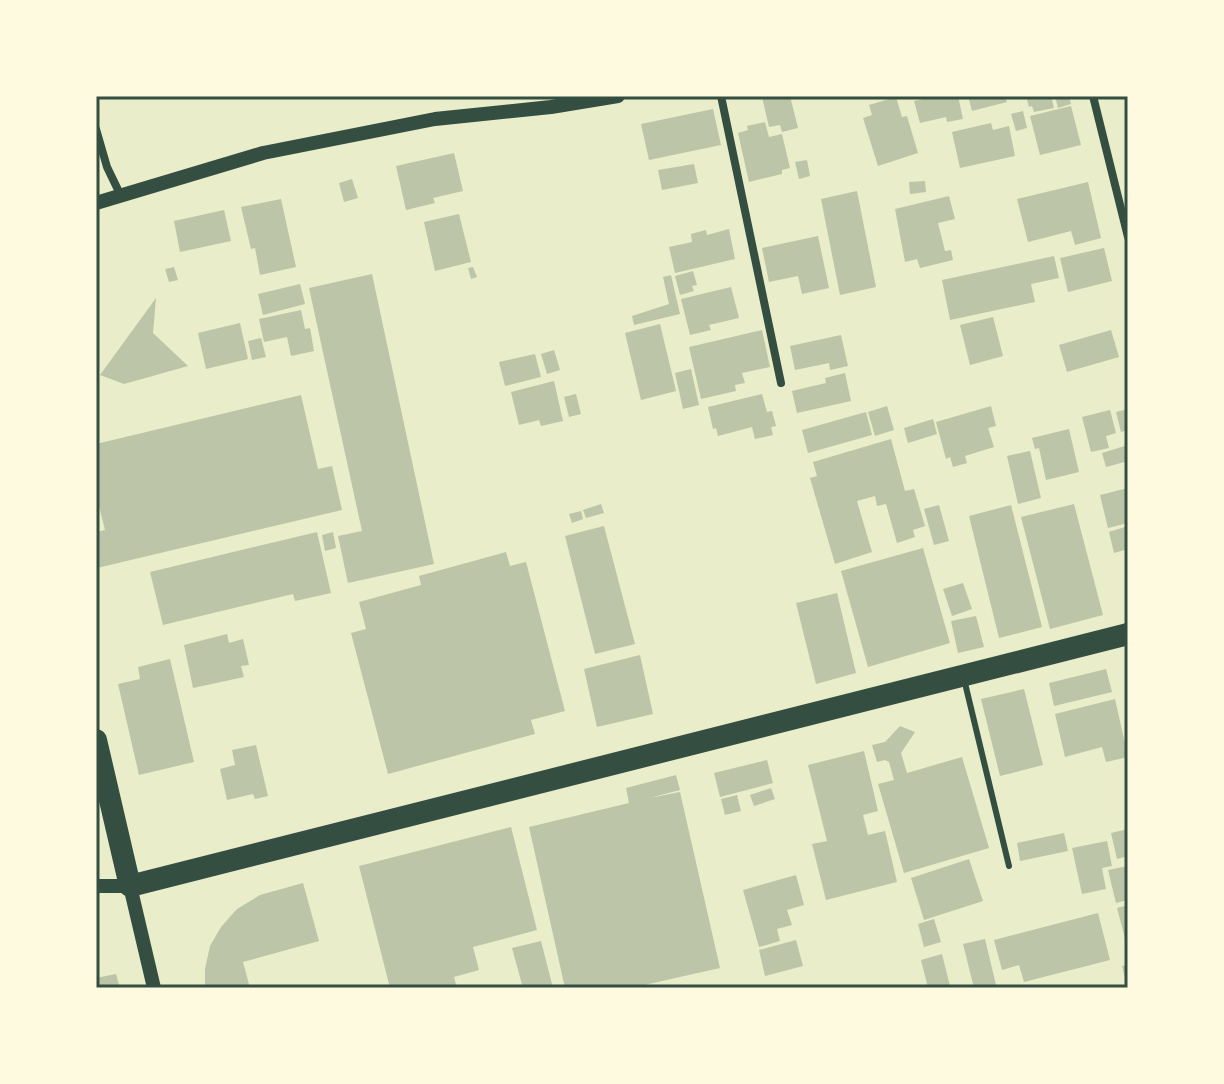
<svg xmlns="http://www.w3.org/2000/svg" width="1224" height="1084" font-family="Jost,sans-serif">
<style>
.building{fill:#bcc5a7}
.lines{fill:none;stroke-linecap:round;stroke-linejoin:round}
.service{stroke:#344e41;stroke-width:6}
.minor{stroke:#344e41;stroke-width:8}
.tertiary{stroke:#344e41;stroke-width:14}
.trunk{stroke:#344e41;stroke-width:22}
.neatline{fill:none;stroke:#344e41;stroke-width:3}
</style>
<rect width="100%" height="100%" fill="#e9edc9"/>
<g class="building">
<path d="M 790,96 L 798,128 L 782,132 L 780,125 L 769,127 L 762,97 Z"/>
<path d="M 936,96 L 958,96 L 963,119 L 947,122 L 946,117 L 920,123 L 914,101 Z"/>
<path d="M 968,96 L 1005,96 L 1007,102 L 972,111 Z"/>
<path d="M 1026,96 L 1051,96 L 1054,108 L 1034,112 L 1032,106 L 1029,107 Z"/>
<path d="M 1055,96 L 1069,96 L 1071,104 L 1058,108 Z"/>
<path d="M 896,97 L 902,117 L 907,116 L 918,153 L 878,166 L 863,118 L 872,115 L 869,105 Z"/>
<path d="M 1071,106 L 1081,145 L 1040,155 L 1030,116 Z"/>
<path d="M 713,109 L 721,145 L 649,160 L 641,124 Z"/>
<path d="M 1023,111 L 1027,128 L 1016,131 L 1011,114 Z"/>
<path d="M 765,122 L 769,137 L 782,134 L 790,168 L 782,170 L 782,174 L 749,182 L 738,133 L 748,130 L 747,126 Z"/>
<path d="M 991,123 L 993,130 L 1009,126 L 1015,156 L 960,168 L 952,132 Z"/>
<path d="M 454,153 L 463,191 L 433,198 L 435,203 L 406,210 L 396,166 Z"/>
<path d="M 807,160 L 810,176 L 799,179 L 795,162 Z"/>
<path d="M 694,164 L 698,183 L 662,190 L 658,170 Z"/>
<path d="M 352,179 L 358,198 L 344,202 L 339,183 Z"/>
<path d="M 925,181 L 926,192 L 910,194 L 909,182 Z"/>
<path d="M 1088,182 L 1101,238 L 1075,245 L 1071,231 L 1028,242 L 1017,199 Z"/>
<path d="M 857,191 L 876,287 L 840,295 L 821,199 Z"/>
<path d="M 949,196 L 955,219 L 938,223 L 945,251 L 951,250 L 953,260 L 920,268 L 917,259 L 905,262 L 895,209 Z"/>
<path d="M 281,199 L 296,267 L 260,275 L 255,248 L 251,249 L 241,207 Z"/>
<path d="M 224,210 L 231,241 L 180,252 L 174,221 Z"/>
<path d="M 459,214 L 471,262 L 435,271 L 424,222 Z"/>
<path d="M 729,229 L 735,259 L 675,273 L 669,247 L 692,242 L 691,234 L 706,230 L 707,235 Z"/>
<path d="M 818,236 L 829,288 L 802,294 L 798,276 L 769,282 L 762,248 Z"/>
<path d="M 1104,248 L 1112,281 L 1068,292 L 1060,258 Z"/>
<path d="M 1054,256 L 1059,278 L 1031,284 L 1035,302 L 950,320 L 942,280 Z"/>
<path d="M 174,267 L 178,280 L 169,282 L 165,269 Z"/>
<path d="M 473,267 L 477,277 L 471,279 L 468,268 Z"/>
<path d="M 693,271 L 697,285 L 692,286 L 694,291 L 680,295 L 675,276 Z"/>
<path d="M 372,274 L 434,564 L 348,583 L 338,536 L 362,531 L 309,288 Z"/>
<path d="M 671,275 L 680,314 L 634,325 L 632,316 L 669,304 L 663,277 Z"/>
<path d="M 300,284 L 305,304 L 263,315 L 258,294 Z"/>
<path d="M 731,287 L 739,318 L 709,325 L 711,330 L 690,335 L 681,299 Z"/>
<path d="M 156,298 L 153,333 L 188,366 L 124,384 L 100,375 Z"/>
<path d="M 301,310 L 305,329 L 310,328 L 314,351 L 291,356 L 287,337 L 264,342 L 259,319 Z"/>
<path d="M 993,317 L 1003,356 L 970,365 L 960,325 Z"/>
<path d="M 240,323 L 248,359 L 206,369 L 198,333 Z"/>
<path d="M 660,324 L 676,391 L 641,400 L 625,333 Z"/>
<path d="M 762,330 L 770,367 L 742,373 L 745,383 L 735,385 L 736,391 L 701,399 L 689,347 Z"/>
<path d="M 1111,330 L 1119,357 L 1067,372 L 1059,345 Z"/>
<path d="M 841,335 L 848,366 L 830,370 L 829,363 L 795,370 L 790,346 Z"/>
<path d="M 261,338 L 266,357 L 252,360 L 248,341 Z"/>
<path d="M 554,350 L 560,370 L 547,374 L 541,354 Z"/>
<path d="M 535,354 L 541,377 L 505,386 L 499,362 Z"/>
<path d="M 691,369 L 699,405 L 683,409 L 675,373 Z"/>
<path d="M 845,373 L 851,401 L 797,413 L 792,391 L 826,383 L 825,378 Z"/>
<path d="M 554,381 L 563,421 L 541,426 L 539,420 L 519,425 L 511,392 Z"/>
<path d="M 576,394 L 581,414 L 569,417 L 564,397 Z"/>
<path d="M 762,394 L 767,412 L 772,411 L 776,426 L 771,427 L 773,435 L 755,439 L 752,427 L 718,436 L 716,428 L 713,429 L 708,407 Z"/>
<path d="M 301,395 L 318,469 L 332,466 L 342,510 L 97,568 L 96,532 L 105,530 L 99,506 L 96,507 L 96,444 Z"/>
<path d="M 887,406 L 894,430 L 875,436 L 868,412 Z"/>
<path d="M 991,406 L 996,426 L 988,428 L 994,447 L 965,456 L 967,463 L 953,467 L 950,457 L 946,459 L 936,422 Z"/>
<path d="M 1128,409 L 1128,430 L 1121,432 L 1116,412 Z"/>
<path d="M 1110,410 L 1116,433 L 1106,436 L 1109,448 L 1091,452 L 1082,417 Z"/>
<path d="M 866,412 L 872,435 L 808,453 L 802,430 Z"/>
<path d="M 933,419 L 937,434 L 908,443 L 904,428 Z"/>
<path d="M 1069,429 L 1079,472 L 1046,480 L 1039,448 L 1035,449 L 1032,438 Z"/>
<path d="M 891,439 L 905,491 L 914,489 L 925,526 L 913,530 L 915,537 L 897,543 L 886,504 L 877,506 L 875,496 L 857,501 L 872,552 L 835,564 L 810,478 L 817,476 L 813,462 Z"/>
<path d="M 1128,445 L 1128,461 L 1106,467 L 1102,453 Z"/>
<path d="M 1030,451 L 1041,498 L 1018,504 L 1007,456 Z"/>
<path d="M 1128,488 L 1128,523 L 1108,528 L 1100,495 Z"/>
<path d="M 601,504 L 604,513 L 586,518 L 583,510 Z"/>
<path d="M 1074,504 L 1103,615 L 1050,629 L 1021,517 Z"/>
<path d="M 939,505 L 949,541 L 934,545 L 924,509 Z"/>
<path d="M 1011,505 L 1042,627 L 999,638 L 969,516 Z"/>
<path d="M 581,511 L 583,519 L 572,523 L 569,514 Z"/>
<path d="M 604,526 L 635,644 L 595,654 L 565,536 Z"/>
<path d="M 1128,526 L 1128,549 L 1114,553 L 1109,532 Z"/>
<path d="M 317,532 L 331,593 L 295,601 L 293,594 L 163,625 L 150,572 Z"/>
<path d="M 333,532 L 336,548 L 325,551 L 322,535 Z"/>
<path d="M 923,548 L 950,643 L 868,667 L 841,571 Z"/>
<path d="M 506,552 L 510,566 L 526,562 L 565,711 L 531,720 L 535,734 L 388,774 L 351,633 L 366,629 L 359,602 L 421,585 L 419,576 Z"/>
<path d="M 963,583 L 972,609 L 952,616 L 943,589 Z"/>
<path d="M 837,593 L 856,673 L 816,684 L 796,603 Z"/>
<path d="M 976,616 L 984,647 L 958,653 L 951,621 Z"/>
<path d="M 227,634 L 229,643 L 243,639 L 249,665 L 241,666 L 244,677 L 193,688 L 184,645 Z"/>
<path d="M 640,655 L 653,714 L 597,727 L 584,669 Z"/>
<path d="M 170,659 L 194,762 L 139,775 L 118,684 L 140,679 L 138,667 Z"/>
<path d="M 1106,669 L 1112,692 L 1054,706 L 1049,683 Z"/>
<path d="M 1024,689 L 1043,765 L 1000,776 L 981,699 Z"/>
<path d="M 1115,699 L 1128,757 L 1106,762 L 1102,747 L 1065,757 L 1055,714 Z"/>
<path d="M 900,726 L 915,732 L 901,753 L 907,773 L 962,757 L 989,848 L 904,873 L 878,784 L 894,780 L 889,762 L 885,760 L 877,762 L 872,745 L 885,742 Z"/>
<path d="M 256,745 L 268,796 L 255,799 L 253,794 L 227,800 L 220,769 L 235,765 L 232,750 Z"/>
<path d="M 864,751 L 878,811 L 863,815 L 868,835 L 885,831 L 897,882 L 826,900 L 812,844 L 827,841 L 808,765 Z"/>
<path d="M 767,760 L 773,783 L 720,797 L 714,773 Z"/>
<path d="M 676,775 L 680,790 L 649,798 L 680,792 L 720,968 L 631,988 L 565,988 L 529,827 L 629,803 L 626,788 Z"/>
<path d="M 771,788 L 775,799 L 754,806 L 750,795 Z"/>
<path d="M 737,795 L 741,811 L 725,815 L 721,799 Z"/>
<path d="M 511,827 L 537,930 L 473,947 L 479,970 L 454,977 L 457,988 L 390,988 L 359,866 Z"/>
<path d="M 1128,829 L 1128,856 L 1117,859 L 1111,833 Z"/>
<path d="M 1064,833 L 1068,851 L 1020,861 L 1017,843 Z"/>
<path d="M 1107,841 L 1112,866 L 1102,868 L 1106,889 L 1082,894 L 1072,848 Z"/>
<path d="M 969,859 L 983,901 L 924,920 L 911,878 Z"/>
<path d="M 1128,866 L 1128,900 L 1116,903 L 1108,870 Z"/>
<path d="M 796,875 L 804,905 L 787,910 L 792,925 L 777,929 L 780,941 L 759,947 L 743,890 Z"/>
<path d="M 303,883 L 319,941 L 243,962 L 250,988 L 205,988 L 205,969 L 210,946 L 221,927 L 237,909 L 260,895 Z"/>
<path d="M 1128,905 L 1128,945 L 1127,946 L 1117,908 Z"/>
<path d="M 1098,913 L 1110,960 L 1024,982 L 1019,965 L 1002,970 L 994,940 Z"/>
<path d="M 934,919 L 941,942 L 924,947 L 918,924 Z"/>
<path d="M 985,939 L 996,985 L 974,988 L 963,944 Z"/>
<path d="M 796,940 L 803,966 L 765,976 L 759,950 Z"/>
<path d="M 541,941 L 553,988 L 523,988 L 512,948 Z"/>
<path d="M 942,954 L 950,986 L 928,988 L 921,960 Z"/>
<path d="M 1128,965 L 1128,986 L 1127,986 L 1122,966 Z"/>
<path d="M 116,974 L 120,988 L 96,988 L 96,978 Z"/>
</g>
<g class="lines">
<path class="service" d="M 964,679 L 1009,866"/>
<g class="minor">
<path d="M 721,96 L 781,383"/>
<path d="M 1093,96 L 1128,237"/>
<path d="M 96,129 L 107,167 L 120,194"/>
</g>
<g class="tertiary">
<path d="M 96,203 L 263,153 L 435,119 L 551,107 L 618,96"/>
<path d="M 96,886 L 130,886 L 154,988"/>
</g>
<path class="trunk" d="M 96,740 L 130,886 L 1128,634"/>
</g>
<rect width="1224" height="1084" fill="none" stroke="#fefae0" stroke-width="196"/>
<rect x="98" y="98" width="1028" height="888" class="neatline"/>
</svg>
